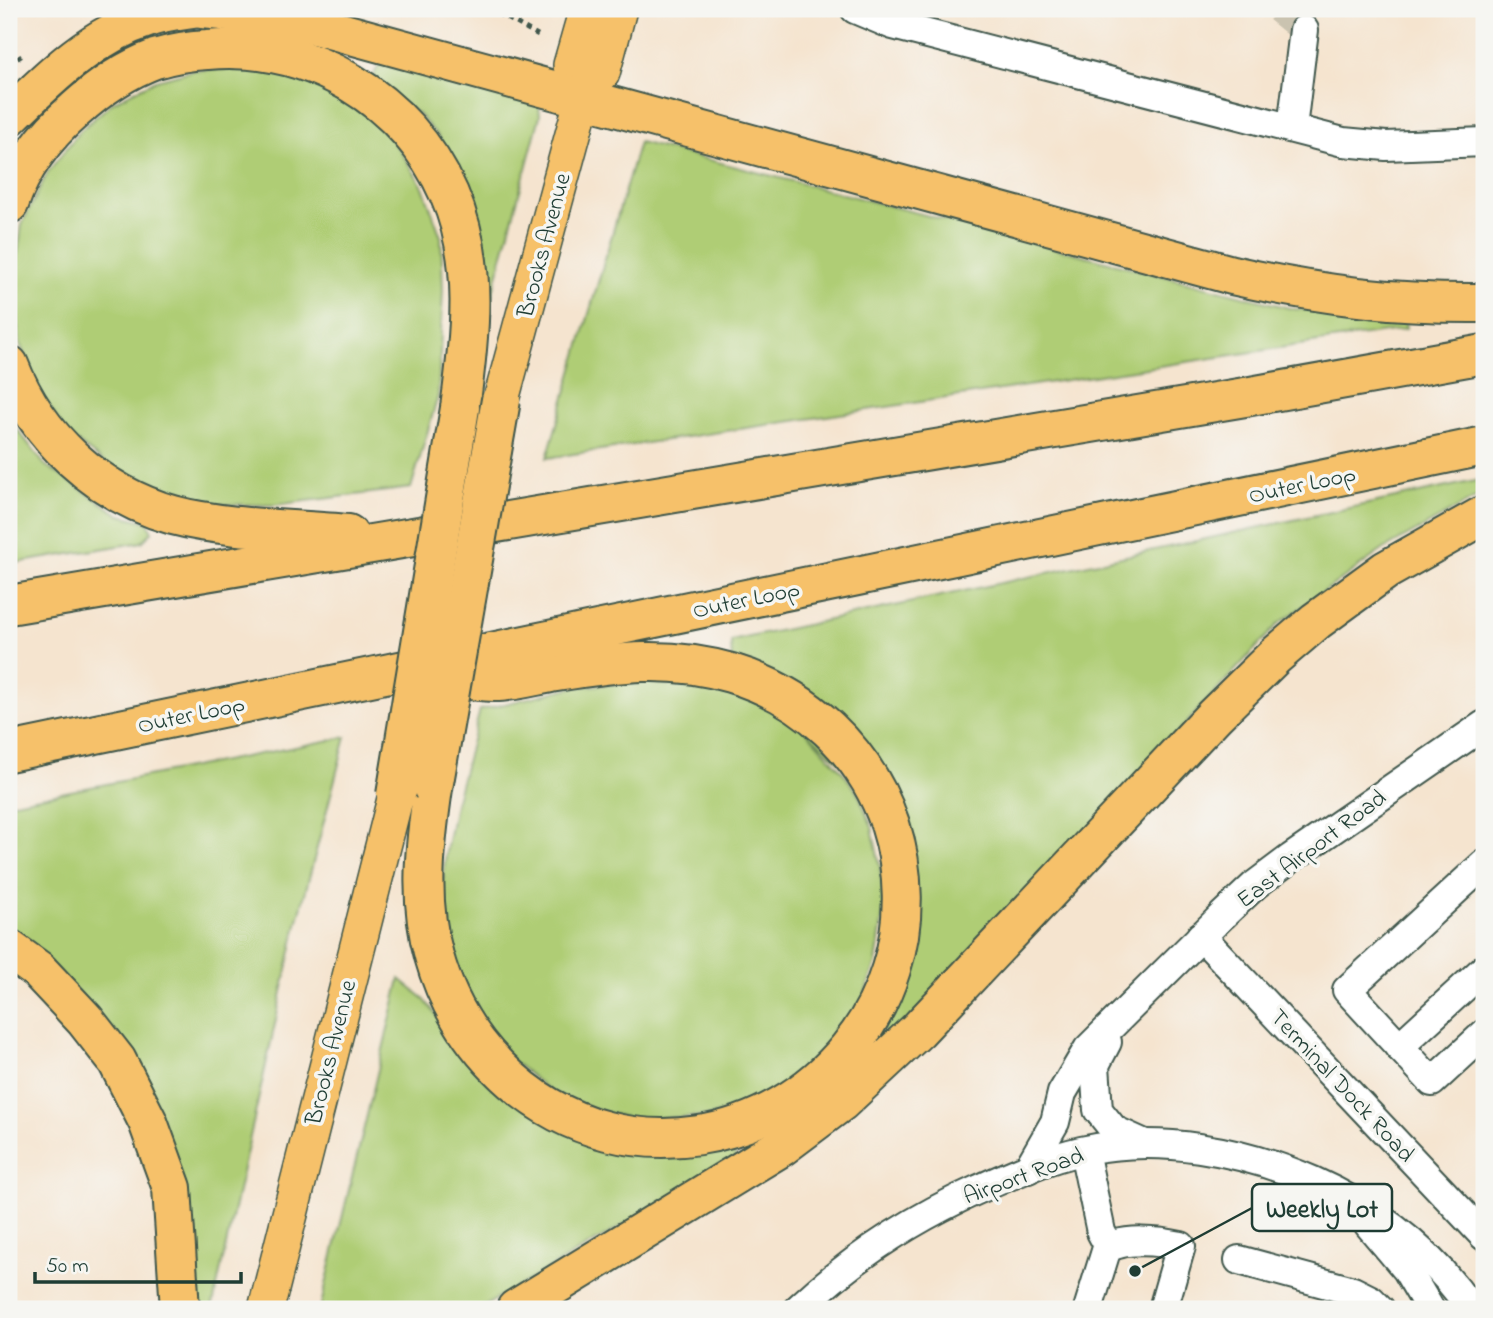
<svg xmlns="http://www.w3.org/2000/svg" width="1493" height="1318" font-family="'Indie Flower',sans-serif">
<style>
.green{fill:#afcd74;stroke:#678554;stroke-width:2}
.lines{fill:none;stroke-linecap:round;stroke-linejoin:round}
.minor-tunnel{stroke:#cac3b0;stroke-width:28;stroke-dasharray:28 14;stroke-linecap:butt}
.minor-casing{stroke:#3f564b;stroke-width:32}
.major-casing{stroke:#3f564b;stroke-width:38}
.highway-casing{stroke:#3f564b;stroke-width:42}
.path{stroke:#3f564b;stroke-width:4.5;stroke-dasharray:5 5;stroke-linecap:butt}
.minor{stroke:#fff;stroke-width:28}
.major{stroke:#f6c16b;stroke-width:35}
.highway{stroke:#f6c16b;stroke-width:38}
.highway-bridge-casing{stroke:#3f564b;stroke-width:42;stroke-linecap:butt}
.highway-bridge{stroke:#f6c16b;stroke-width:38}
.labels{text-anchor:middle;stroke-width:7;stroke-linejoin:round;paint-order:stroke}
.street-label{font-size:24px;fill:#1f3d34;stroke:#f6f6f2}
.leader{fill:none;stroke:#1f3d34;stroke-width:2.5}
.callout-dot{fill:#1f3d34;stroke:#f6f6f2;stroke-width:2.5}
.callout{fill:#f6f6f2;stroke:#1f3d34;stroke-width:2.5}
.callout-label{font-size:26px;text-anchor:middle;font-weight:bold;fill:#1f3d34}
</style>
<rect width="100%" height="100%" fill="#f6f6f2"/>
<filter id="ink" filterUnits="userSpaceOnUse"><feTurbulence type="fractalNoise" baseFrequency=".0143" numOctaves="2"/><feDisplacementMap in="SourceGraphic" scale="14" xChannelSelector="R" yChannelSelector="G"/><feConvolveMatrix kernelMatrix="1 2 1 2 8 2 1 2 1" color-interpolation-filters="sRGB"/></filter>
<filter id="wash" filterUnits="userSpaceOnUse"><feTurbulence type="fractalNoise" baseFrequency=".00686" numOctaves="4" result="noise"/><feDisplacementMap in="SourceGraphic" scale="28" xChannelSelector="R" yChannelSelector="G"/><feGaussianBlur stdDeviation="1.57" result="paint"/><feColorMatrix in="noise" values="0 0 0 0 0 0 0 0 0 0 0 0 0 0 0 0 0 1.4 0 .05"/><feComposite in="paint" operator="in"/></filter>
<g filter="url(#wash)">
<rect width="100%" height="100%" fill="#f5e4cf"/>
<g class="green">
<path d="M 382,59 L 539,105 L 540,116 L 489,306 L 482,307 L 452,159 L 438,136 L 418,114 L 371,80 Z"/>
<path d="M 240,69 L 286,74 L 333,91 L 373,117 L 401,152 L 423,187 L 441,237 L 443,290 L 438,396 L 411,488 L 274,505 L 208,504 L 137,487 L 68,435 L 41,395 L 20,344 L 14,284 L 22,224 L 48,172 L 80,131 L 113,102 L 156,80 L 194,70 Z"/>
<path d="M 639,142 L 1293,309 L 1404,316 L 1406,329 L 547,458 Z"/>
<path d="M 9,414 L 17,429 L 45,465 L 120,515 L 148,522 L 152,532 L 142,542 L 9,564 Z"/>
<path d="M 1484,479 L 1484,493 L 1384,549 L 1278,624 L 894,1039 L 883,1031 L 907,824 L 732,663 L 731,641 Z"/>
<path d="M 647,682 L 741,694 L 776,709 L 805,730 L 841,770 L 858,793 L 872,827 L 880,867 L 884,907 L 876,963 L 862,1001 L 831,1048 L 773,1095 L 710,1116 L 634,1119 L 596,1110 L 551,1092 L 513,1061 L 461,991 L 448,943 L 441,900 L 446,852 L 455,804 L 480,710 L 574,687 Z"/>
<path d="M 346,737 L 297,924 L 212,1309 L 193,1309 L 175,1169 L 9,934 L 9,803 Z"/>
<path d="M 400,979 L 423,998 L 492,1084 L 733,1145 L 736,1160 L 479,1309 L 320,1309 Z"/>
</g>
</g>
<g filter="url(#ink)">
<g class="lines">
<path class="minor-tunnel" d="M 1278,9 L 1304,30"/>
<defs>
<g id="minor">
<path d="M 855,9 L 893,25 L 1343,142 L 1386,146 L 1484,142"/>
<path d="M 1292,128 L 1304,30"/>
<path d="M 1484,864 L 1347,990 L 1432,1082 L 1484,1034"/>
<path d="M 1201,936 L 1484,1236"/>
<path d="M 1107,1042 L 1095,1065 L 1098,1110 L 1114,1130 L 1145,1144"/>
<path d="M 1399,1047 L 1484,969"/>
<path d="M 1084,1151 L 1101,1232 L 1109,1247"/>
<path d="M 1028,1169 L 1055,1122 L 1062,1093 L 1088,1049 L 1222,916 L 1255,885 L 1291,858 L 1484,725"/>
<path d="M 1369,1225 L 1407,1270 L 1430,1309"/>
<path d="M 1239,1260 L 1353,1291 L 1371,1300 L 1380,1309"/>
<path d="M 798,1309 C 851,1259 910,1220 977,1190 C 1011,1175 1045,1159 1081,1151 C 1159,1134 1241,1150 1313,1181 C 1378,1210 1431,1251 1471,1309"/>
<path d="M 1088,1309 L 1106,1251 C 1118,1236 1164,1242 1181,1246 L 1163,1309"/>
</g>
<g id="major">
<path d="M 585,90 L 571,65 L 587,9"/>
<path d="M 501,400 L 585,90 L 602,73 L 619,9"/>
<path d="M 266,1309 L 396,795"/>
</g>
<g id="highway">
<path d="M 202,9 L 273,16 L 318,26 L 1232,275 C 1321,295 1393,304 1484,303"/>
<path d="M 9,117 C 51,76 92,35 150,17 C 163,13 178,11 193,9"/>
<path d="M 9,204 C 22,166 45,136 75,110 C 98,89 125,70 155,59 C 171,54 190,51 207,50 C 311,41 407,99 449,194 C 479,262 470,337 460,408"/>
<path d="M 9,365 C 37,437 98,494 173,515 C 225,529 294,529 348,534"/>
<path d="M 9,605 L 1245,397 L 1484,354"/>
<path d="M 432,676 C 454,678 477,682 498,682 C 517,681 538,675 556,672 C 617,662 670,655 731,673 C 805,695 865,750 890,824 C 905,870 906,923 891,969 C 855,1087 728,1162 607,1131 C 522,1109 457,1039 434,956 C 418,900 425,844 433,788"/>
<path d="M 9,752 L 1484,446"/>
<path d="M 9,949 L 38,970 L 85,1020 L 117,1061 L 148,1122 L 172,1188 L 180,1309"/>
<path d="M 516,1309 L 781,1147 L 841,1102 L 918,1030 L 1214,716 L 1275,656 L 1316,621 L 1386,570 L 1484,515"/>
</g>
</defs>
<use href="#minor" class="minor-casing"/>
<use href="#major" class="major-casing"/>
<use href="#highway" class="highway-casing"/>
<g class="path">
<path d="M 490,9 L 538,35"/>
<path d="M 9,64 L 23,55"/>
</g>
<use href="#minor" class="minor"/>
<use href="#major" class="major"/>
<use href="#highway" class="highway"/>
<defs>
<g id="highway-bridge">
<path d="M 433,788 L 501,400"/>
<path d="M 396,795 L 460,408"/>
</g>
</defs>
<use href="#highway-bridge" class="highway-bridge-casing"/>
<use href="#highway-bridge" class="highway-bridge"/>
</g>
</g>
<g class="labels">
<g class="street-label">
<text transform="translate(543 245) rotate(-75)" y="8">Brooks Avenue</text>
<text transform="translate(1302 484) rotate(-12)" y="8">Outer Loop</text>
<text transform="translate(746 599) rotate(-12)" y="8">Outer Loop</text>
<text transform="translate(191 714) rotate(-12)" y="8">Outer Loop</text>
<text transform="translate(1311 848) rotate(-37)" y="8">East Airport Road</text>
<text transform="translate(330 1052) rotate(-76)" y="8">Brooks Avenue</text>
<text transform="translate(1343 1085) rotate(47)" y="8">Terminal Dock Road</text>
<text transform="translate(1023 1175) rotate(-20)" y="8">Airport Road</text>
</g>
</g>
<path class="leader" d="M1135 1271L1252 1208"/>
<circle class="callout-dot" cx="1135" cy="1271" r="7"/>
<rect class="callout" x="1252" y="1184" width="140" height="47" rx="7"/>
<g class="callout-label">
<text x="1322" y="1217">Weekly Lot</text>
</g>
<rect width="1493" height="1318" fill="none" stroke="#f6f6f2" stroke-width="35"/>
<path d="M35 1272v10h206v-10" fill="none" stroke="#1f3d34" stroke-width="3.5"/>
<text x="46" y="1272" font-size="21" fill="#1f3d34" stroke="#f6f6f2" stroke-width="5" paint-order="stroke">50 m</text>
</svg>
